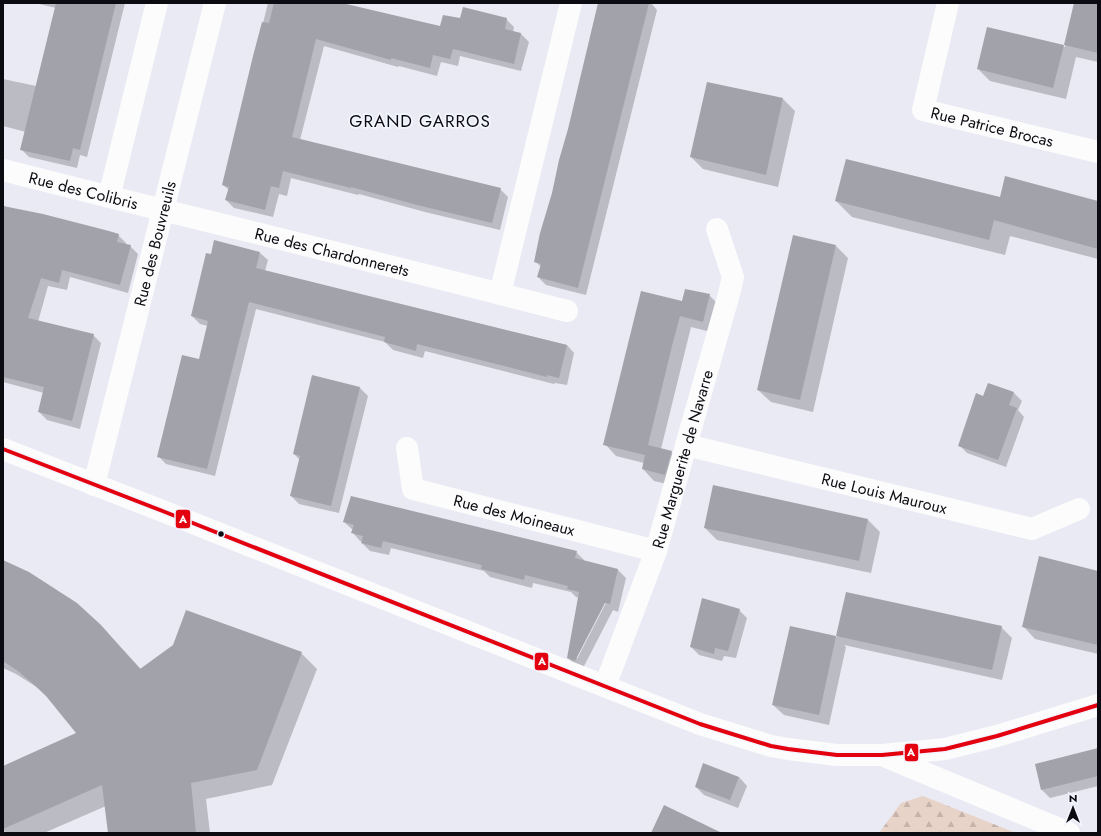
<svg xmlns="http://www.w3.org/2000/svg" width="1101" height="836" font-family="Jost,sans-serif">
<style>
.forest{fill:url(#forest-firs)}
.shadow{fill:#0003;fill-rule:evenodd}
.building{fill:#a2a3aa}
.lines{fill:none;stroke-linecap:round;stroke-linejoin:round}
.minor{stroke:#fcfcfd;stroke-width:22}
.tertiary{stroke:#fcfcfd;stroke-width:22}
.bus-1-casing{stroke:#f3f5ff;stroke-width:7}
.bus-1{stroke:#e3000f;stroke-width:4}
.bus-dot{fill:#0b0b11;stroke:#f3f5ff;stroke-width:1.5}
.labels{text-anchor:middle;stroke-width:3.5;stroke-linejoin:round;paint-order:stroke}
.street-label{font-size:16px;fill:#0b0b11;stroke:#f3f5ff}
.neighbourhood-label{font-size:17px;letter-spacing:1px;fill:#0b0b11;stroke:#f3f5ff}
.line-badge{stroke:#f3f5ff;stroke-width:1.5}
.badge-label{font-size:11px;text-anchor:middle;font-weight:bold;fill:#fff}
</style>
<defs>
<pattern id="forest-firs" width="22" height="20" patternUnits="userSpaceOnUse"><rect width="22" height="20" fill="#e8d3c8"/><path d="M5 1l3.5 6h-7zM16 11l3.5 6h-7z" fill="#c6b4ab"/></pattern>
</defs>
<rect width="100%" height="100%" fill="#e9eaf4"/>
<path class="forest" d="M 923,796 L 1016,833 L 879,833 L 901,803 Z"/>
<g class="shadow">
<path d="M 35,3 L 125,3 L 87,157 L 80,155 L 77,168 L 29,157 L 21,149 L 26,132 L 3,126 L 3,79 L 36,86 L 56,8 Z"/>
<path d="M 268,3 L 338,3 L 441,27 L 461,19 L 506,19 L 514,27 L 513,32 L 521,34 L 529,42 L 521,71 L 460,56 L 458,66 L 441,62 L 437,76 L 399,66 L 398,67 L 324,46 L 300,140 L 500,189 L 508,197 L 500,230 L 425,212 L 359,194 L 358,195 L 291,178 L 287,196 L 279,194 L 273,217 L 234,208 L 226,200 L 229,190 L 223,185 Z"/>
<path d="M 612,3 L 651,3 L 657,10 L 586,295 L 546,285 L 538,277 L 541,267 L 535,261 Z"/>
<path d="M 1075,3 L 1098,3 L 1098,62 L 1076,57 L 1066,99 L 990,81 L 978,69 L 988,28 L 1065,47 Z"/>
<path d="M 783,99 L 795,111 L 778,187 L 703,169 L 691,157 Z"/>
<path d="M 1000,198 L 1098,202 L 1098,259 L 1010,236 L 1005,255 L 852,217 L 836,201 Z"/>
<path d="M 3,206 L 118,235 L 126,243 L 126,245 L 130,246 L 138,254 L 128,293 L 70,277 L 67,290 L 48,286 L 38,322 L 93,335 L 101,343 L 80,429 L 47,420 L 39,412 L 44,393 L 3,382 Z"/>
<path d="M 836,246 L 848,258 L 813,412 L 771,402 L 758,390 Z"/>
<path d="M 260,253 L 268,260 L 265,271 L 567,345 L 574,353 L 567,385 L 555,383 L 554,384 L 425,351 L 423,358 L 393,350 L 385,342 L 256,309 L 215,476 L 166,464 L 158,456 L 200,360 L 208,326 L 200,324 L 192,316 Z"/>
<path d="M 709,295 L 721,307 L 715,333 L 691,327 L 661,449 L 671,452 L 683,463 L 676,486 L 654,481 L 643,469 L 644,463 L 616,456 L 605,444 L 683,303 Z"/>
<path d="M 313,376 L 360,388 L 368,396 L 339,513 L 299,504 L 291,496 L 300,460 L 294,454 Z"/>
<path d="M 988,384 L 1014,393 L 1022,401 L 1018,410 L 1024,417 L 1006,467 L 967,453 L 959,445 L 984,397 Z"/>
<path d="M 868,520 L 880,532 L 871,573 L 717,540 L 705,528 Z"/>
<path d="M 344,522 L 576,552 L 584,560 L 584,561 L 618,570 L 626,578 L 618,612 L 613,610 L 583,668 L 576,666 L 568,658 L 579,598 L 576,597 L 571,592 L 533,583 L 532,588 L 490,577 L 484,571 L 391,548 L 389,555 L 370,551 L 362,543 L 362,541 L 360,541 L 353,533 L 353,530 ZM 607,598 L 608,599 L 577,659 L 577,655 Z"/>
<path d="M 3,562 L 101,626 L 141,669 L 301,653 L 317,669 L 272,785 L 206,799 L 210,833 L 109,833 L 106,806 L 44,833 L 6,833 L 3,830 L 3,767 L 78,734 L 52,701 L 35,686 L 16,674 L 3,668 Z"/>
<path d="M 1098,572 L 1098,654 L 1035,639 L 1023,626 Z"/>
<path d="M 847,593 L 1001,627 L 1012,638 L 1002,680 L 844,645 L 846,647 L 829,725 L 784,715 L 773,705 L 791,627 L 837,637 Z"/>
<path d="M 739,610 L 747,618 L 736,658 L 724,656 L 722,661 L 699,655 L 691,647 Z"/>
<path d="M 1098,750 L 1098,786 L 1050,798 L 1042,790 L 1036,765 Z"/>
<path d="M 739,777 L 747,786 L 738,808 L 704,795 L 696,787 Z"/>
</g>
<g class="building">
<path d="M 56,3 L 116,3 L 80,150 L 73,148 L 70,161 L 20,150 Z"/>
<path d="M 274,3 L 342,3 L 440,26 L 443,15 L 460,18 L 463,7 L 507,18 L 505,29 L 521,33 L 514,64 L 453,49 L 450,59 L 433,55 L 430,68 L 391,58 L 391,60 L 316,39 L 292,137 L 501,188 L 492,223 L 417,205 L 351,187 L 351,188 L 283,171 L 279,188 L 271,186 L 265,210 L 225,200 L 229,187 L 222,185 L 253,56 L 262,22 L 269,23 Z"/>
<path d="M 598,3 L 649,3 L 578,288 L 537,277 L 541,264 L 534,262 L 540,233 L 552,193 L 559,160 L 568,129 Z"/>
<path d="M 1074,3 L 1098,3 L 1098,53 L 1064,45 Z"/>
<path d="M 987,27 L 1064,45 L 1053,88 L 977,69 Z"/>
<path d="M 707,82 L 783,98 L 766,175 L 690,157 Z"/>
<path d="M 846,159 L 1000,197 L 1005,176 L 1098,201 L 1098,249 L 994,220 L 989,240 L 835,201 Z"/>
<path d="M 3,206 L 43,214 L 109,231 L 119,234 L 117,242 L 131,245 L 120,285 L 62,270 L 59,283 L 41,278 L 28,318 L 94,334 L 72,421 L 38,412 L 44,387 L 3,377 Z"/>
<path d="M 793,235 L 836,245 L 800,400 L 757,390 Z"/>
<path d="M 214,240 L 260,252 L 256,268 L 567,345 L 559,378 L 547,375 L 547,377 L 417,344 L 416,351 L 384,342 L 385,337 L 249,302 L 207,469 L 157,457 L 182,355 L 199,359 L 208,321 L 191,316 L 206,253 L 211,254 Z"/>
<path d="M 685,289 L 710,294 L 703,322 L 680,316 L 672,346 L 648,445 L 672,451 L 665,475 L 642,469 L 645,455 L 603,445 L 641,291 L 682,301 Z"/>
<path d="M 312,375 L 360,387 L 331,506 L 290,496 L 300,456 L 293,454 Z"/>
<path d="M 988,383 L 1014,392 L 1009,405 L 1017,408 L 998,460 L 958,446 L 976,393 L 983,396 Z"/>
<path d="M 713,485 L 868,519 L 859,561 L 704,528 Z"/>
<path d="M 351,496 L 577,551 L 575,558 L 618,569 L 610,604 L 605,603 L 575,661 L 567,658 L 579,592 L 567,589 L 568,586 L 525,575 L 524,580 L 481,569 L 482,565 L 383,541 L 381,548 L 361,543 L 363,536 L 351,533 L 354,525 L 343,522 Z"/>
<path d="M 1039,556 L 1098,571 L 1098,645 L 1022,627 Z"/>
<path d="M 3,560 L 29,572 L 77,603 L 101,625 L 140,669 L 173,645 L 186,610 L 302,652 L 257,770 L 191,783 L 196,833 L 108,833 L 102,785 L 3,829 L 3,766 L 76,733 L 46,696 L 39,689 L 18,671 L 3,661 Z"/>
<path d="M 846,592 L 1002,626 L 992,670 L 836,636 Z"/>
<path d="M 702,598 L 740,609 L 728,651 L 715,648 L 714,654 L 690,647 Z"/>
<path d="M 790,626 L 836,636 L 819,715 L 772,705 Z"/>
<path d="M 1098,748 L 1098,776 L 1041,790 L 1035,764 Z"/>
<path d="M 703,763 L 739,777 L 730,800 L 695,787 Z"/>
<path d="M 664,805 L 722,833 L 651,833 Z"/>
</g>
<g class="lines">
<g class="minor">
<path id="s1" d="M 948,3 L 923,110 L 1098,152"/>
<path id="s2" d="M 3,170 C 191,218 379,262 567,311"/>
<path d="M 109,197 L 157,3"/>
<path d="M 500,294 L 571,3"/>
<path id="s3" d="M 686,445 L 1032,529 L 1079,509"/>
<path id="s4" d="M 407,448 L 413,489 L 656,551"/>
<path id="s5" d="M 94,485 L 215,3"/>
<path id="s6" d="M 605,686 L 656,551 L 729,294 L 733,277 L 717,229"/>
<path d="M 882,755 L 1069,833"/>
</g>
<path class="tertiary" d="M 3,449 L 160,510 L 700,724 L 771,746 L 788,749 L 837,755 L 882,755 L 945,749 L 997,736 L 1098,705"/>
<defs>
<path id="bus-1" d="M 3,449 L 160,510 L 700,724 L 771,746 L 788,749 L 837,755 L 882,755 L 945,749 L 997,736 L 1098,705"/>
</defs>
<use href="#bus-1" class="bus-1-casing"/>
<use href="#bus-1" class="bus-1"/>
</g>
<circle class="bus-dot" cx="221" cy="534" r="3.5"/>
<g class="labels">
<g class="street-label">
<text dy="6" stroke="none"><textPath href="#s1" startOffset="181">Rue Patrice Brocas</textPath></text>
<text dy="6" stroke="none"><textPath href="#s2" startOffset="83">Rue des Colibris</textPath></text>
<text dy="6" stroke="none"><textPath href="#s5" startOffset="249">Rue des Bouvreuils</textPath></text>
<text dy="6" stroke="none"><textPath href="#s2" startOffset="339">Rue des Chardonnerets</textPath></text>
<text dy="6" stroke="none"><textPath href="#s6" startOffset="240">Rue Marguerite de Navarre</textPath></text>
<text dy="6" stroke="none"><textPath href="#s3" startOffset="204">Rue Louis Mauroux</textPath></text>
<text dy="6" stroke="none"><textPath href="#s4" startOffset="146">Rue des Moineaux</textPath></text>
</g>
<g class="neighbourhood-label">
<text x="420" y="127">GRAND GARROS</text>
</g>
</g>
<g class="line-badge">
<rect x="175" y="509" width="16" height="20" rx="4" fill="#e3000f"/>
<rect x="534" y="652" width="15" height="19" rx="4" fill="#e3000f"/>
<rect x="904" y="743" width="15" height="19" rx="4" fill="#e3000f"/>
</g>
<g class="badge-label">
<text x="183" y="523">A</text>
<text x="542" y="665">A</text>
<text x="911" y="756">A</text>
</g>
<rect width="1101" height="836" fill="none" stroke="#0b0b11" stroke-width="8"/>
<g transform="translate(1073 808)" stroke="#f3f5ff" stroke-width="3" paint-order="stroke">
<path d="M0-3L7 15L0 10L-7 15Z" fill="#0b0b11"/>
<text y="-6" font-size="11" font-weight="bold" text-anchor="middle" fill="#0b0b11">N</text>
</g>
</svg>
